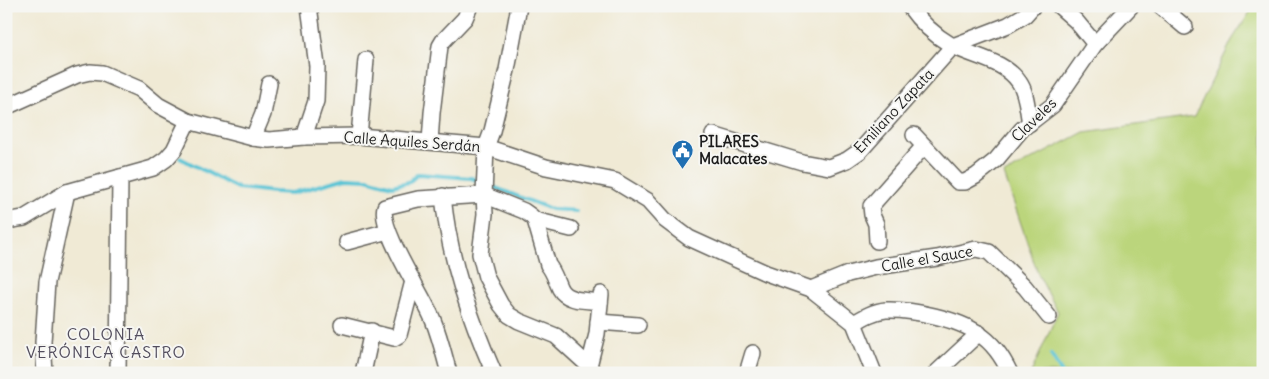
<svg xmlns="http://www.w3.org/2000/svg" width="1269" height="379" font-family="Delius,sans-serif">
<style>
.green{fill:#bbd57b;stroke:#6c784c}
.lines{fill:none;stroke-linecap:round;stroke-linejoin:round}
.stream{stroke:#5ac4d5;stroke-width:4}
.minor-casing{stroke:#66645d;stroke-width:18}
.minor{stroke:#fff;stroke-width:15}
.labels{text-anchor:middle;stroke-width:4;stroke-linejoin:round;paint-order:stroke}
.street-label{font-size:15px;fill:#1c1c1c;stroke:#f6f6f2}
.poi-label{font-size:15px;font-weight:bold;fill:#1c1c1c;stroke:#f6f6f2;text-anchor:start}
.neighbourhood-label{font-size:16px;letter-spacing:1px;fill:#524d5d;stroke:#f6f6f2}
</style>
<rect width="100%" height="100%" fill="#f6f6f2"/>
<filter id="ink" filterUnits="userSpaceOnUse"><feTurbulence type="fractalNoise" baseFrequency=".02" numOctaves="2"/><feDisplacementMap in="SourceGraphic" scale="10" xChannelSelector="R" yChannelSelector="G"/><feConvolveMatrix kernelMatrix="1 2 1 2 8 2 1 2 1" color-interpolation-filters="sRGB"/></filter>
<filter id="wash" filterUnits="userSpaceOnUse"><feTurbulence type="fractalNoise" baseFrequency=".0096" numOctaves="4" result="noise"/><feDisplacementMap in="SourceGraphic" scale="20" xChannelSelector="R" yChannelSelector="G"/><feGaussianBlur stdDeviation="1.12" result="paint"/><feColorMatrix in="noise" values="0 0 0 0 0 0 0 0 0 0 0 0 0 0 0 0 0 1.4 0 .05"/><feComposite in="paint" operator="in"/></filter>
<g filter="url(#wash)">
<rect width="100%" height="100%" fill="#f0ead5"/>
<path class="green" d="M 1254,6 L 1263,6 L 1263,373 L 1031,373 L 1058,312 L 1038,274 L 1004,174 L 1084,132 L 1194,117 L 1232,40 Z"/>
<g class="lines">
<g class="stream">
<path d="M 180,158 L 237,188 L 274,192 L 293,193 L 346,178 L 367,179 L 392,186 L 409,182 L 418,174 L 471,178 L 482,182"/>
<path d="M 488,185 L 551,209 L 576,211"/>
<path d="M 1051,355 L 1062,373"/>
</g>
</g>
</g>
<g filter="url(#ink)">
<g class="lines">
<defs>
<g id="minor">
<path d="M 519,6 L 507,70 L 492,131 L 486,147 L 484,195 L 485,214 L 480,254 L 486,277 L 501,305 L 509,315 L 519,321 L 556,336 L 589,366 L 594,373"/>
<path d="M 909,6 C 921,23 934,35 951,45 C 973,57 1004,60 1019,82 C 1027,93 1027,109 1030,123"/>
<path d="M 1059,6 L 1076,21 L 1095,44"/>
<path d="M 1160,6 L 1185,27"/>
<path d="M 6,107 L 77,75 L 90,72 L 102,73 L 139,89 L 158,105 L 188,121 L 253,138 L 269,140 L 304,137 L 359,136 L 486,147 L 546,167 L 615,181 L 648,201 L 665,220 L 689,238 L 766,273 L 811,289 L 854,323 L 874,373"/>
<path d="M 713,135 L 802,162 L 829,167 L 847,160 L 860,151 L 953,46 L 1008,25 L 1025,15 L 1033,6"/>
<path d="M 914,135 L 958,182 L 965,182 L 976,176 L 996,160 L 1022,129 L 1053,105 L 1095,44 L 1131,6"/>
<path d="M 359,136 L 366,60"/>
<path d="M 304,137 L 316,101 L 317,66 L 309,6"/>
<path d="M 253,138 L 263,114 L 269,84"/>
<path d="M 430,142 L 432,113 L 440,46 L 443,41 L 465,18 L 470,6"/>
<path d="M 443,196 C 449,258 469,316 494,373"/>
<path d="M 535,220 L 571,229"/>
<path d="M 6,221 L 24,218 L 67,192 L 153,168 L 166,159 L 174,150 L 188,121"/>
<path d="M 877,241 L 876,224 L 872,215 L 871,206 L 924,146"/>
<path d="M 347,242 L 388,231"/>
<path d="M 811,289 L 848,274 L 876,267 L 937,258 L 976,249 L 989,252 L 1025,287 L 1049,317"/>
<path d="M 598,322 L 638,325"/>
<path d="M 854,323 C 864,317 874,311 886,310 C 911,309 959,319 979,334 C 993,343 1003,358 1010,373"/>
<path d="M 342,325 L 394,338 L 399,335 L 413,281"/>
<path d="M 589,366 L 597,334 L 601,294"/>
<path d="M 45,373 L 43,342 L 47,282 L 67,192"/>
<path d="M 118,373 L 120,177"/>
<path d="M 363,373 L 372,331"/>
<path d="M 449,373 C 444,355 440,337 433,320 C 424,296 378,229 385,207 L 418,199 L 484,195 L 524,211 L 531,216 L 535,220 L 548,265 C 554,272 556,281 560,289 C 567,302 588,300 600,302"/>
<path d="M 747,373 L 753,353"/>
<path d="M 936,373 L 979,333"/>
</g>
</defs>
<use href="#minor" class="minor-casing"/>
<use href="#minor" class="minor"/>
</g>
</g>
<defs>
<symbol id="civic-pin" viewBox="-11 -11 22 30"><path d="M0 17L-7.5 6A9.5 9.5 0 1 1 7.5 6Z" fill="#1f6fb2" stroke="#f6f6f2"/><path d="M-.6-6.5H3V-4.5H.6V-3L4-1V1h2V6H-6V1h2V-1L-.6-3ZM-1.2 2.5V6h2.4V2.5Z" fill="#fff"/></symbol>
</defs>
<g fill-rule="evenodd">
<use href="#civic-pin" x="670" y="138" width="25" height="34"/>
</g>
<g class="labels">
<g class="street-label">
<text transform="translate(894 111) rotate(-47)" y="5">Emiliano Zapata</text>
<text transform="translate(1034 120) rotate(-44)" y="5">Claveles</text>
<text transform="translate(412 142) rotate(4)" y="5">Calle Aquiles Serdán</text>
<text transform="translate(927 259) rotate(-10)" y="5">Calle el Sauce</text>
</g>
<g class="poi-label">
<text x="699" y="147">PILARES<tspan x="699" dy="17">Malacates</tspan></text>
</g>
<g class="neighbourhood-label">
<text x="106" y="340">COLONIA<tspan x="106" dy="18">VERÓNICA CASTRO</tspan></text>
</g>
</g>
<rect width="1269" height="379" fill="none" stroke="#f6f6f2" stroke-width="25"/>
</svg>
